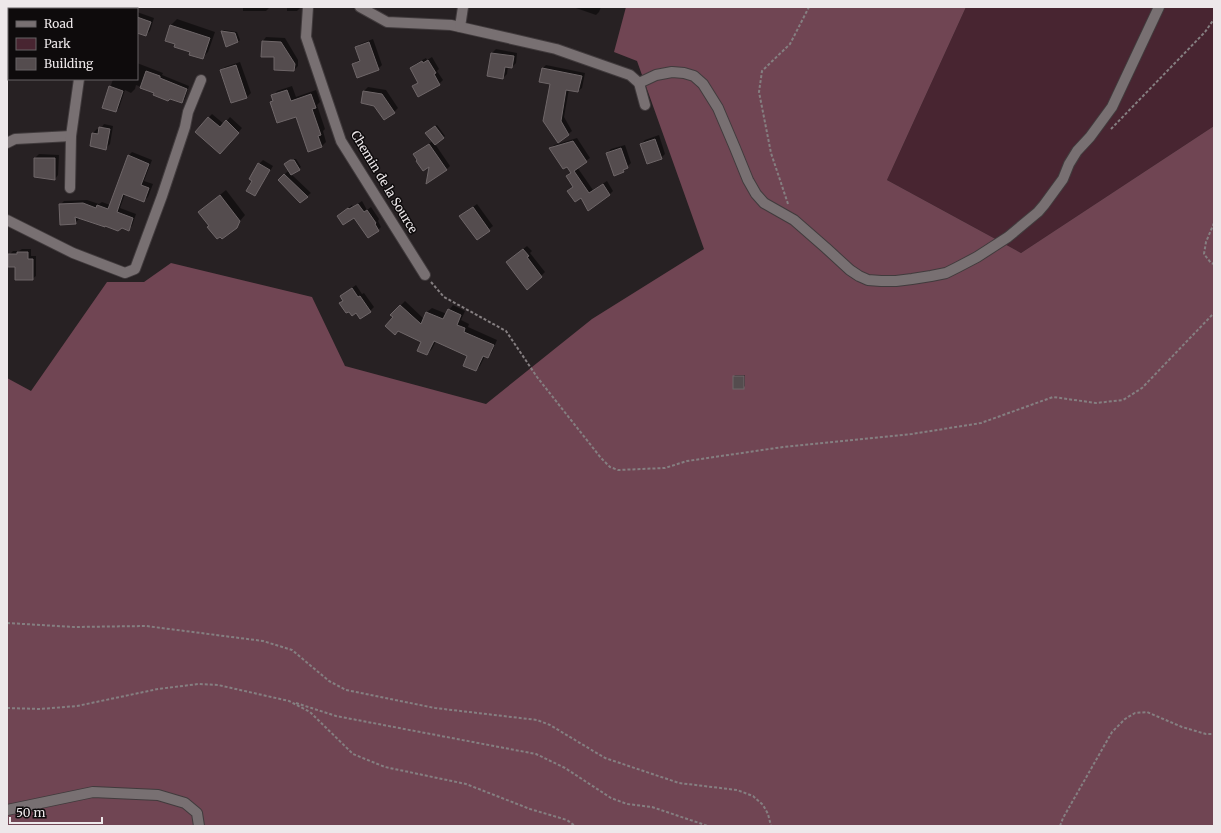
<svg xmlns="http://www.w3.org/2000/svg" width="1221" height="833" font-family="Merriweather,serif">
<style>
.green{fill:#482531}
.forest{fill:#704553}
.shadow{fill:#0007}
.building{fill:#544c4e;stroke:#6e6668}
.lines{fill:none;stroke-linecap:round;stroke-linejoin:round}
.minor-casing{stroke:#413b3d;stroke-width:12}
.path{stroke:#857f81;stroke-width:2;stroke-dasharray:3 2;stroke-linecap:butt}
.minor{stroke:#787072;stroke-width:10}
.labels{text-anchor:middle;stroke-width:3;stroke-linejoin:round;paint-order:stroke}
.street-label{font-size:12px;fill:#ede8ea;stroke:#0e0b0c}
</style>
<rect width="100%" height="100%" fill="#272123"/>
<path class="green" d="M 966,7 L 1214,7 L 1214,126 L 1021,253 L 887,180 Z"/>
<path class="forest" d="M 626,7 L 966,7 L 887,180 L 1021,253 L 1214,126 L 1214,826 L 7,826 L 7,378 L 31,391 L 107,282 L 144,282 L 171,263 L 312,297 L 345,366 L 486,404 L 592,319 L 704,249 L 637,61 L 614,52 Z"/>
<g class="shadow">
<path d="M 51,7 L 69,7 L 69,9 L 50,9 Z"/>
<path d="M 88,7 L 114,7 L 113,9 L 87,9 Z"/>
<path d="M 243,7 L 270,7 L 266,11 L 243,11 Z"/>
<path d="M 287,7 L 299,7 L 300,8 L 297,11 L 287,11 Z"/>
<path d="M 573,7 L 601,7 L 599,12 L 596,15 Z"/>
<path d="M 137,12 L 154,18 L 150,31 L 146,35 L 137,32 Z"/>
<path d="M 177,19 L 215,32 L 208,52 L 202,58 L 176,44 L 166,41 L 171,25 Z"/>
<path d="M 224,30 L 237,32 L 240,40 L 238,42 L 222,31 Z"/>
<path d="M 266,37 L 285,38 L 298,60 L 298,66 L 294,70 L 275,56 L 263,41 Z"/>
<path d="M 373,39 L 382,65 L 378,69 L 353,64 L 357,61 L 361,59 L 356,48 L 360,44 Z"/>
<path d="M 496,49 L 517,53 L 516,63 L 512,67 L 508,66 L 507,74 L 503,78 L 492,53 Z"/>
<path d="M 432,57 L 439,69 L 437,71 L 443,80 L 439,84 L 414,86 L 419,82 L 412,68 L 415,64 L 426,58 L 427,60 Z"/>
<path d="M 240,62 L 251,93 L 247,97 L 231,102 L 221,71 L 225,67 Z"/>
<path d="M 137,63 L 163,73 L 162,75 L 189,86 L 185,99 L 181,102 L 136,85 L 135,89 L 131,93 L 125,90 L 119,108 L 116,111 L 104,107 L 113,79 L 137,79 Z"/>
<path d="M 546,65 L 585,73 L 582,88 L 578,91 L 569,89 L 564,117 L 572,131 L 558,142 L 551,83 L 542,69 Z"/>
<path d="M 292,86 L 296,97 L 316,90 L 320,102 L 317,105 L 325,129 L 323,131 L 326,142 L 322,146 L 296,115 L 271,102 L 274,99 L 273,96 L 277,91 Z"/>
<path d="M 368,87 L 386,90 L 398,108 L 394,112 L 375,105 L 362,103 L 364,91 Z"/>
<path d="M 212,114 L 224,124 L 230,117 L 242,128 L 223,149 L 196,131 Z"/>
<path d="M 104,124 L 113,126 L 110,144 L 106,148 L 91,145 L 93,133 L 97,129 L 100,130 Z"/>
<path d="M 437,125 L 445,136 L 435,144 L 450,166 L 446,170 L 430,165 L 418,151 L 433,141 L 428,131 Z"/>
<path d="M 659,135 L 665,154 L 661,158 L 641,144 L 645,140 Z"/>
<path d="M 577,138 L 590,158 L 577,167 L 593,190 L 607,181 L 613,191 L 609,195 L 581,197 L 568,191 L 574,186 L 568,176 L 572,172 L 550,149 L 554,145 Z"/>
<path d="M 625,145 L 631,163 L 623,171 L 607,153 L 611,149 Z"/>
<path d="M 132,152 L 152,160 L 144,181 L 153,184 L 148,197 L 144,201 L 125,194 L 120,208 L 136,214 L 132,226 L 128,229 L 79,217 L 79,219 L 75,223 L 60,205 L 64,201 L 87,200 L 99,204 L 102,202 L 110,205 L 128,156 Z"/>
<path d="M 39,154 L 59,155 L 58,175 L 55,179 L 35,158 Z"/>
<path d="M 293,159 L 296,159 L 301,167 L 291,174 L 311,193 L 307,196 L 279,180 L 289,170 L 287,163 Z"/>
<path d="M 263,160 L 273,166 L 258,191 L 255,195 L 259,164 Z"/>
<path d="M 226,190 L 245,215 L 234,228 L 210,225 L 205,207 Z"/>
<path d="M 362,201 L 367,210 L 371,207 L 379,219 L 378,221 L 381,227 L 378,230 L 355,216 L 338,216 L 352,205 L 353,207 Z"/>
<path d="M 477,204 L 493,226 L 477,239 L 465,213 Z"/>
<path d="M 527,246 L 532,251 L 530,253 L 545,272 L 541,276 L 511,259 Z"/>
<path d="M 22,249 L 31,249 L 31,256 L 36,256 L 36,276 L 32,279 L 16,266 L 9,255 L 13,251 L 19,251 Z"/>
<path d="M 356,285 L 362,294 L 364,293 L 374,307 L 370,311 L 356,312 L 340,303 L 344,300 L 345,293 Z"/>
<path d="M 405,301 L 424,319 L 427,312 L 432,308 L 447,314 L 449,310 L 453,305 L 465,311 L 461,320 L 469,324 L 468,327 L 497,340 L 492,352 L 488,357 L 485,356 L 480,366 L 476,370 L 468,355 L 436,341 L 432,349 L 427,354 L 422,341 L 394,317 L 400,306 Z"/>
<path d="M 735,375 L 745,375 L 745,386 L 743,388 L 734,376 Z"/>
</g>
<g class="building">
<path d="M 137,17 L 151,22 L 146,36 L 137,33 Z"/>
<path d="M 170,25 L 210,38 L 203,59 L 189,55 L 190,52 L 174,47 L 175,44 L 165,41 Z"/>
<path d="M 221,31 L 235,33 L 238,42 L 226,47 Z"/>
<path d="M 262,41 L 281,42 L 295,64 L 294,71 L 274,70 L 274,57 L 261,57 Z"/>
<path d="M 369,42 L 379,70 L 357,78 L 352,64 L 360,61 L 355,47 Z"/>
<path d="M 491,53 L 514,56 L 512,68 L 505,67 L 503,79 L 487,76 Z"/>
<path d="M 428,60 L 436,73 L 434,74 L 440,85 L 418,97 L 412,86 L 418,83 L 410,68 L 422,61 L 423,63 Z"/>
<path d="M 236,65 L 247,98 L 231,103 L 220,70 Z"/>
<path d="M 542,68 L 582,76 L 578,92 L 566,90 L 561,121 L 569,135 L 558,143 L 543,121 L 550,84 L 539,82 Z"/>
<path d="M 146,71 L 160,76 L 160,78 L 187,89 L 182,103 L 170,99 L 168,101 L 153,95 L 154,93 L 140,88 Z"/>
<path d="M 109,86 L 123,91 L 116,112 L 102,108 Z"/>
<path d="M 287,90 L 291,101 L 311,94 L 316,108 L 312,109 L 321,135 L 318,136 L 322,147 L 308,152 L 296,117 L 277,123 L 270,102 L 273,101 L 271,95 Z"/>
<path d="M 363,91 L 382,94 L 395,113 L 384,120 L 374,106 L 361,103 Z"/>
<path d="M 208,117 L 220,127 L 226,120 L 239,133 L 220,154 L 195,132 Z"/>
<path d="M 435,126 L 444,138 L 435,145 L 425,133 Z"/>
<path d="M 99,127 L 110,129 L 106,150 L 90,146 L 92,133 L 98,134 Z"/>
<path d="M 655,139 L 662,159 L 647,164 L 640,144 Z"/>
<path d="M 573,141 L 587,162 L 574,171 L 589,193 L 603,184 L 610,195 L 588,211 L 581,198 L 575,202 L 567,191 L 573,187 L 566,176 L 571,173 L 567,167 L 563,169 L 549,148 Z"/>
<path d="M 429,144 L 447,170 L 426,184 L 429,167 L 423,171 L 416,161 L 417,160 L 413,154 Z"/>
<path d="M 621,148 L 628,168 L 623,170 L 624,172 L 614,176 L 606,153 Z"/>
<path d="M 128,155 L 149,164 L 141,185 L 149,188 L 144,202 L 123,194 L 117,212 L 133,218 L 129,231 L 122,228 L 118,231 L 105,226 L 105,227 L 75,217 L 76,224 L 60,225 L 59,204 L 83,203 L 96,208 L 97,205 L 108,209 Z"/>
<path d="M 34,158 L 55,158 L 55,180 L 34,177 Z"/>
<path d="M 290,160 L 294,160 L 300,170 L 291,175 L 284,164 Z"/>
<path d="M 258,163 L 270,170 L 255,196 L 246,191 L 252,181 L 249,179 Z"/>
<path d="M 284,174 L 308,197 L 300,203 L 278,180 Z"/>
<path d="M 220,195 L 240,221 L 237,228 L 222,239 L 220,237 L 217,239 L 207,227 L 209,226 L 198,212 Z"/>
<path d="M 358,204 L 364,212 L 367,210 L 376,223 L 375,224 L 379,231 L 368,238 L 354,218 L 343,225 L 337,216 L 348,208 L 349,209 Z"/>
<path d="M 473,207 L 490,231 L 477,240 L 459,216 Z"/>
<path d="M 523,249 L 529,256 L 527,257 L 542,277 L 527,290 L 506,262 Z"/>
<path d="M 17,252 L 28,252 L 28,259 L 33,259 L 33,280 L 15,280 L 15,267 L 8,267 L 8,254 L 17,254 Z"/>
<path d="M 352,288 L 358,297 L 360,296 L 371,312 L 360,319 L 356,313 L 352,316 L 349,312 L 346,313 L 339,303 L 343,301 L 340,296 Z"/>
<path d="M 400,305 L 421,324 L 426,312 L 443,319 L 448,309 L 461,315 L 457,325 L 465,328 L 464,332 L 494,345 L 488,358 L 483,356 L 476,371 L 463,366 L 467,356 L 434,341 L 427,355 L 417,351 L 421,342 L 398,331 L 395,335 L 385,326 L 393,317 L 390,315 Z"/>
<rect x="733" y="376" width="11" height="13"/>
</g>
<g class="lines">
<defs>
<g id="minor">
<path d="M 308,7 L 306,37 L 341,141 L 425,275"/>
<path d="M 360,7 L 387,22 L 451,25 L 460,27 L 556,49 L 630,75 L 639,83 L 645,105"/>
<path d="M 460,27 L 463,7"/>
<path d="M 639,83 L 656,75 L 672,72 L 684,73 L 694,76 L 703,84 L 718,108 L 735,148 L 748,180 L 756,194 L 764,203 L 794,220 L 826,248 L 850,270 L 859,276 L 868,280 L 881,281 L 896,281 L 912,279 L 931,276 L 946,273 L 958,267 L 977,257 L 1008,237 L 1038,212 L 1044,205 L 1063,179 L 1069,164 L 1077,151 L 1090,137 L 1112,107 L 1159,7"/>
<path d="M 7,143 L 15,139 L 71,136"/>
<path d="M 70,188 L 71,136 L 79,79"/>
<path d="M 7,220 L 73,253 L 125,273 L 135,269 L 162,196 L 185,127 L 188,112 L 201,80"/>
<path d="M 7,810 L 93,792 L 158,795 L 185,803 L 197,813 L 199,826"/>
</g>
</defs>
<use href="#minor" class="minor-casing"/>
<g class="path">
<path d="M 1111,129 L 1205,32 L 1214,19"/>
<path d="M 788,204 L 771,153 L 759,92 L 762,71 L 790,44 L 809,7"/>
<path d="M 1214,223 L 1206,242 L 1204,254 L 1211,263 L 1214,264"/>
<path d="M 431,282 L 444,297 L 506,331 L 537,377 L 601,458 L 610,467 L 618,470 L 665,468 L 687,461 L 783,447 L 912,434 L 981,423 L 1053,397 L 1096,403 L 1123,400 L 1142,388 L 1214,313"/>
<path d="M 7,623 L 74,627 L 146,626 L 263,641 L 292,650 L 329,681 L 346,690 L 435,708 L 537,720 L 550,725 L 605,758 L 679,783 L 737,790 L 753,796 L 763,805 L 768,814 L 771,826"/>
<path d="M 296,703 L 336,716 L 536,754 L 565,768 L 611,798 L 627,804 L 652,807 L 708,826"/>
<path d="M 7,708 L 40,709 L 77,706 L 158,689 L 198,684 L 218,685 L 289,701 L 310,712 L 353,754 L 385,767 L 466,784 L 530,809 L 567,820 L 575,826"/>
<path d="M 1060,826 L 1063,818 L 1112,732 L 1125,719 L 1135,713 L 1147,712 L 1182,727 L 1206,734 L 1214,734"/>
</g>
<use href="#minor" class="minor"/>
</g>
<g class="labels">
<g class="street-label">
<text transform="translate(384 182) rotate(59)" y="4">Chemin de la Source</text>
</g>
</g>
<rect width="1221" height="833" fill="none" stroke="#ede8ea" stroke-width="16"/>
<rect x="8" y="8" width="130" height="72" fill="#0e0b0c" stroke="#676365"/>
<rect x="16" y="21" width="20" height="6" fill="#787072" stroke="#676365"/>
<text x="44" y="28" font-size="12" fill="#ede8ea">Road</text>
<rect x="16" y="38" width="20" height="12" fill="#482531" stroke="#676365"/>
<text x="44" y="48" font-size="12" fill="#ede8ea">Park</text>
<rect x="16" y="58" width="20" height="12" fill="#544c4e" stroke="#676365"/>
<text x="44" y="68" font-size="12" fill="#ede8ea">Building</text>
<path d="M10 817v6h92v-6" fill="none" stroke="#ede8ea" stroke-width="2"/>
<text x="16" y="817" font-size="12" fill="#ede8ea" stroke="#0e0b0c" stroke-width="3" paint-order="stroke">50 m</text>
</svg>
